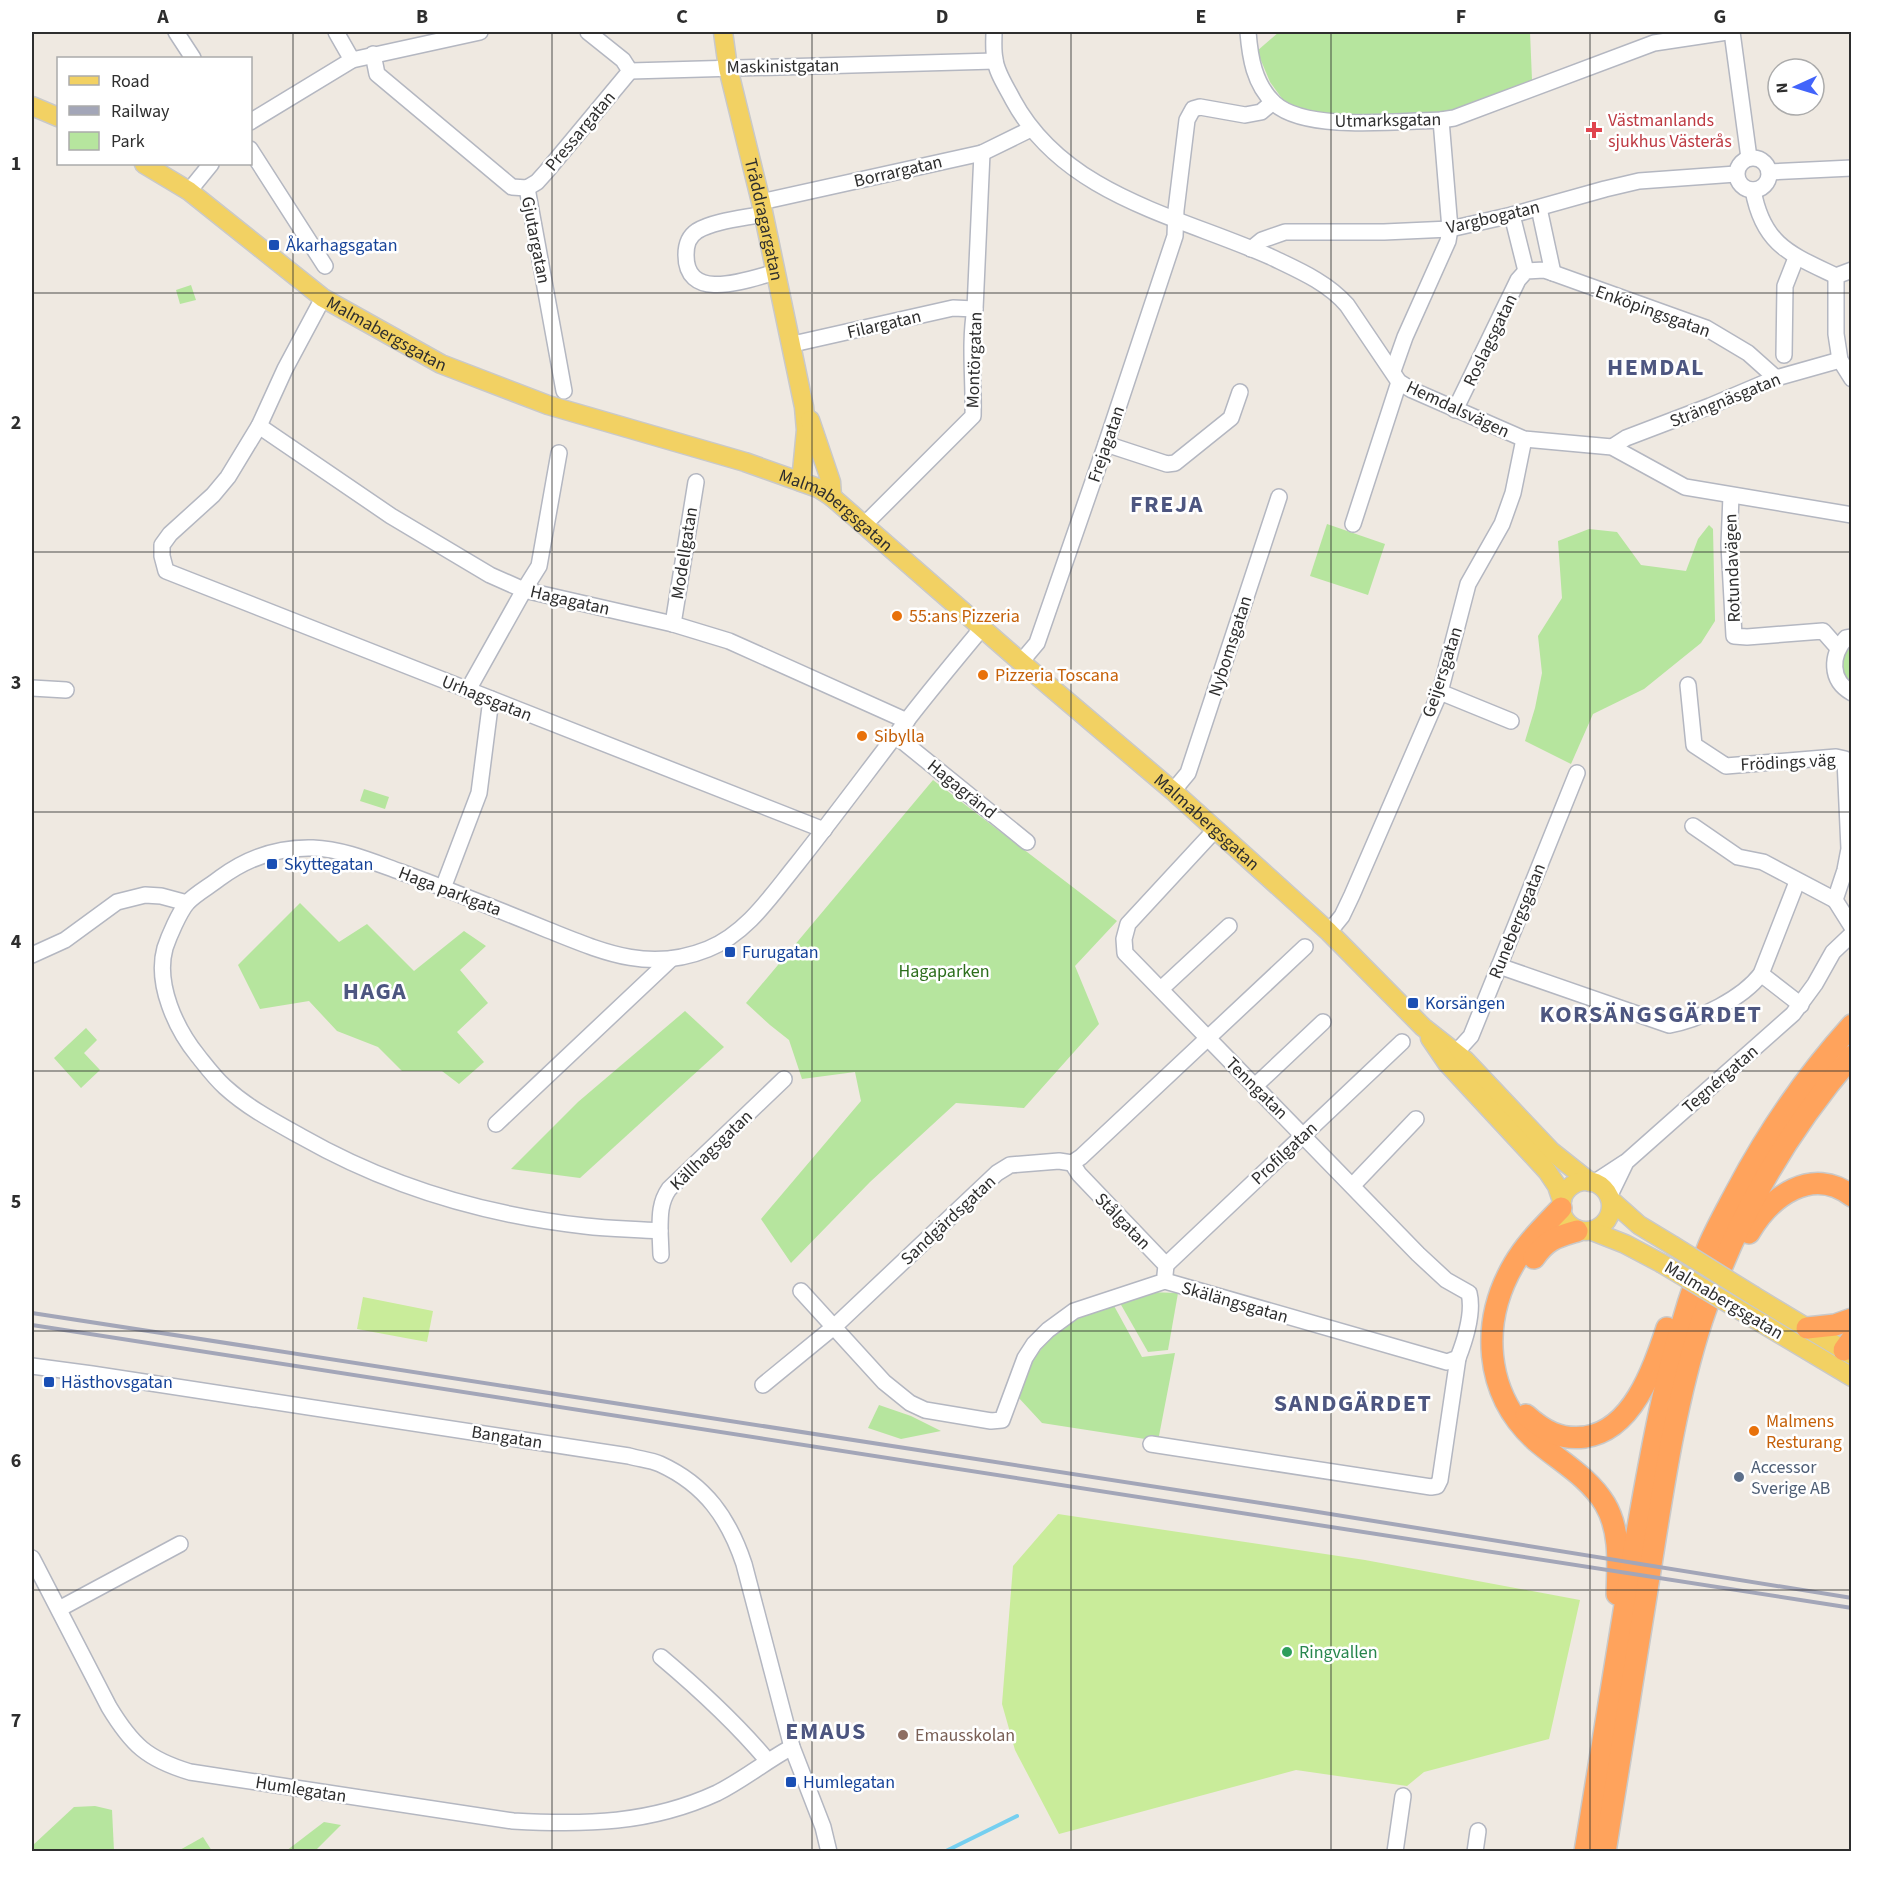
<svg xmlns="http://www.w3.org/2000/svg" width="1883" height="1883" font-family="'Source Sans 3',sans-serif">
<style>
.green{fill:#b6e59e}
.pitch{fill:#c9ec9a}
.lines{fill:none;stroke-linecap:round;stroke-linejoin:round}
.stream{stroke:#75cff0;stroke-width:4}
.minor-casing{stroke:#b4b7c1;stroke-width:18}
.major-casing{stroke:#c9c9c9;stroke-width:21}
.highway-casing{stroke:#c9c9c9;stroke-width:24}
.minor{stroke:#fff;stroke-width:15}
.major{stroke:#f2d163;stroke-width:18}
.highway{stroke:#ffa35c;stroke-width:21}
.rail{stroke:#a3a6b8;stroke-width:4}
.major-bridge-casing{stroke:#c9c9c9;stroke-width:21;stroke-linecap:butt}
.major-bridge{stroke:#f2d163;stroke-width:18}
.grid{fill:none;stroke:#2e2e2e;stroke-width:1.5;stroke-opacity:0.55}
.health-dot{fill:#e0444e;stroke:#fff;stroke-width:2}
.transit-dot{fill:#1a4fb4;stroke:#fff;stroke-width:2}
.food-dot{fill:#e8710a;stroke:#fff;stroke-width:2}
.service-dot{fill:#5c6f8a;stroke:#fff;stroke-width:2}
.leisure-dot{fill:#2e9e5b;stroke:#fff;stroke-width:2}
.education-dot{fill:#8d6e63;stroke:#fff;stroke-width:2}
.labels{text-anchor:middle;stroke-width:5;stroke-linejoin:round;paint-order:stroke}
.street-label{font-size:18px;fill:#2e2e2e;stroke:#fff}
.health-label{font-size:18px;fill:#be3a42;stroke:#fff;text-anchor:start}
.transit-label{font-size:18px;fill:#164399;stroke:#fff;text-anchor:start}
.food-label{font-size:18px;fill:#c56008;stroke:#fff;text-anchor:start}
.park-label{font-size:18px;fill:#2c6e1b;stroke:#fff}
.service-label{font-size:18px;fill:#4e5e75;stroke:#fff;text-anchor:start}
.leisure-label{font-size:18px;fill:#27864d;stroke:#fff;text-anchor:start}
.education-label{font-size:18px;fill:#785e54;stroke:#fff;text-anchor:start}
.district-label{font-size:24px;font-weight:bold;letter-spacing:1.5px;fill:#4d5680;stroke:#fff}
.neatline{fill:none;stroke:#2e2e2e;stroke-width:2}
.grid-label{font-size:20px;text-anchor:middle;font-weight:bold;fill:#2e2e2e}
</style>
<rect width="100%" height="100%" fill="#efe9e1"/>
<g class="green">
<path d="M 1279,32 L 1530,32 L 1532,80 L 1447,112 L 1410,115 L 1334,116 L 1302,111 L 1283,100 L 1270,82 L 1257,51 Z"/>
<path d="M 191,285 L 196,300 L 180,304 L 176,290 Z"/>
<path d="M 1327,524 L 1385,544 L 1368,595 L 1310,576 Z"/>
<path d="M 1709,525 L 1713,529 L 1715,621 L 1701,643 L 1644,689 L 1593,714 L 1571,764 L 1525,741 L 1535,708 L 1542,673 L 1538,636 L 1562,598 L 1558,541 L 1589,529 L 1617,532 L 1641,565 L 1686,571 L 1698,539 Z"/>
<path d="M 1851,643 L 1851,683 L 1843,676 L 1841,657 Z"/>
<path d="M 933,780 L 1117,921 L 1075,966 L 1099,1024 L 1024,1108 L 956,1103 L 870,1182 L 791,1263 L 761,1219 L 861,1101 L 855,1072 L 802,1079 L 789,1040 L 770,1025 L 746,1003 Z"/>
<path d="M 364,789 L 389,797 L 385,809 L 360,801 Z"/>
<path d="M 300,903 L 339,942 L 367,924 L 414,971 L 464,931 L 486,946 L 460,970 L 488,1003 L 457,1032 L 484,1062 L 459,1084 L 442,1071 L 402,1071 L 378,1047 L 337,1031 L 309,1001 L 260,1009 L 238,965 Z"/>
<path d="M 685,1011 L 724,1047 L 580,1178 L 511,1169 L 578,1102 Z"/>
<path d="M 86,1028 L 97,1040 L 84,1053 L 100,1070 L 81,1088 L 54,1058 Z"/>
<path d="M 1147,1292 L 1178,1293 L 1168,1350 L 1148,1352 L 1120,1303 Z"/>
<path d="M 1113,1304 L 1142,1357 L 1175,1353 L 1158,1441 L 1042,1423 L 1018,1397 L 1031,1362 L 1059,1327 Z"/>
<path d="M 879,1405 L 911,1416 L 941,1431 L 901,1439 L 868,1428 Z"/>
<path d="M 95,1806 L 112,1810 L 114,1851 L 32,1851 L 32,1846 L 74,1807 Z"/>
<path d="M 324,1822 L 341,1825 L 315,1851 L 286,1851 Z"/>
<path d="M 203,1837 L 212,1851 L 178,1851 Z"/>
</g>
<g class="pitch">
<path d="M 363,1297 L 433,1311 L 427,1342 L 357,1329 Z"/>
<path d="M 1058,1514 L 1365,1560 L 1580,1600 L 1549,1739 L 1424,1772 L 1407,1786 L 1296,1770 L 1059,1834 L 1015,1750 L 1002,1704 L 1013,1566 Z"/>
</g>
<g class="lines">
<path class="stream" d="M 944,1852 L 1017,1816"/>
<defs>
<g id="minor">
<path d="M 176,32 L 193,58"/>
<path d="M 336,32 L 352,60"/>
<path d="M 588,32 L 623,60 L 630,71 L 995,61"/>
<path d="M 994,32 C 994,40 993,50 995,59 C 996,72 1007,88 1013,100 C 1065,196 1179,216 1271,257 C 1298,270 1327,282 1347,305 L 1399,382 L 1412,390 L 1524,439 L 1612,447 L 1685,487 L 1852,515"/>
<path d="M 1248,32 C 1250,57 1254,84 1274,103 C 1305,132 1399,121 1441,120 L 1454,118 L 1654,43 L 1727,32"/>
<path d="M 1732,32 L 1749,158"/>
<path d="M 373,54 L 377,74 L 512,187 L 527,188"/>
<path d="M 250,122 L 352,60 L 480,32"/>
<path d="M 250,149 L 325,266"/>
<circle cx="1753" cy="174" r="16"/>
<path d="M 1769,172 L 1852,168"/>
<path d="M 527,188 L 564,391"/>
<path d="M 527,188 L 537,182 L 546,172 L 630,71"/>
<path d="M 1753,190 C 1763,245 1790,254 1836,276"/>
<path d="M 189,191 L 211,164"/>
<path d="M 761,202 L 982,153 L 1031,129"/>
<path d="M 763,214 C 744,218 713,221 697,231 C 688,237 686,245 686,255 C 686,304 749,279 776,272"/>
<path d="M 1512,215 L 1526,271"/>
<path d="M 1251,249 L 1262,240 L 1285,232 L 1384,232 L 1450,229 L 1512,215 L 1605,189 L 1639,181 L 1736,174"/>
<path d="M 1553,273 L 1706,328 L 1748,353 L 1776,378"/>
<path d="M 1836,276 L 1836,334 L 1840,360 L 1852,379"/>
<path d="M 1836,276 L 1852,270"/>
<path d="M 323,298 L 285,369 L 259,426 L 228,477 L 213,495 L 170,534 L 162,545 L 162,556 L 166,571 L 824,830"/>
<path d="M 793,344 L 953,308 L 975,309"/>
<path d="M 1784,355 L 1785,286 L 1796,258"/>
<path d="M 1393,371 L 1405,337 L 1448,241 L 1450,229 L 1441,120"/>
<path d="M 1455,410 L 1518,280 L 1526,271 L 1544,270 L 1553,273 L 1539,208"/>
<path d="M 259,426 L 391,516 L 490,575 L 524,590 L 673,624 L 729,641 L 907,721"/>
<path d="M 1106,444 L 1167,464 L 1175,463 L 1231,418 L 1240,392"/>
<path d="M 1612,447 L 1626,438 L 1710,406 L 1776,378 L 1840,360"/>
<path d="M 1731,496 L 1729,545 L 1734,636 L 1747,637 L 1823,631 L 1838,648"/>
<path d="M 865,524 L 973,416 C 974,380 969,344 975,309 L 982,153"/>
<path d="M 1353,524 L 1399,382"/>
<path d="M 673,624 L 696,482"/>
<path d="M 1852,637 L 1846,638 C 1831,655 1829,680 1852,693"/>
<path d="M 1021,662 L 1037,643 L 1106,444 L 1175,236 L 1176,210 L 1187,120 L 1193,109 L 1200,107 L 1245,115 L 1261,112 L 1273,102"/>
<path d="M 1688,685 L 1694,745 L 1726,766 L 1836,757 L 1845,759 L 1849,849 L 1845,870 L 1835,900 L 1852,927"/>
<path d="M 32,688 L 66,690"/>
<path d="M 468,690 L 524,590 L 539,566 L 559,453"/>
<path d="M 1440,692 L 1511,721"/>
<path d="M 896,736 L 1027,842"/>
<path d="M 1173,791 L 1188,773 L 1279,497"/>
<path d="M 1693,826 L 1738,857 L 1763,862 L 1835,900"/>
<path d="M 443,888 L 479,793 L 491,699"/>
<path d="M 1329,932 L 1342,916 L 1352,895 L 1440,692 L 1468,584 L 1502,524 L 1513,493 L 1524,439"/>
<path d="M 32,955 L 65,940 L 117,902 L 145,895 L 161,896 L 187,903"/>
<path d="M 1499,966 L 1669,1025 C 1699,1020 1743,998 1761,974 L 1797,882"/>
<path d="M 1761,974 L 1801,1005"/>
<path d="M 1161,989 L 1229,926"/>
<path d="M 1450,1059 L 1471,1036 L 1577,773"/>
<path d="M 1255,1086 L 1323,1022"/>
<path d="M 496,1124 L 671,959"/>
<path d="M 1072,1163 L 1079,1174 L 1166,1265 L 1165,1275"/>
<path d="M 1595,1182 L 1624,1163"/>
<path d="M 1353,1185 L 1416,1119"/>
<path d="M 1610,1195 L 1626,1162 L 1793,1014 L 1815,984 L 1833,952 L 1852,934"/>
<path d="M 660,1231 C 660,1215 660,1202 669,1189 L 784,1079"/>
<path d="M 661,1255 L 660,1231 C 635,1229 610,1229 585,1226 C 485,1215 390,1187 302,1137 C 275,1122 248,1108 225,1087 C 215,1078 206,1066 198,1056 C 176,1029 155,984 165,948 C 169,936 179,913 187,903 C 195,894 210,886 220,878 C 247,858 279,847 313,848 C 343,849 373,862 401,872 C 450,890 499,910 548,930 C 603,952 649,973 708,949 C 747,933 771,896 797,864 C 835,816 871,767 908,719 C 932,688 957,658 982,628"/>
<path d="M 1166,1265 L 1402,1042"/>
<path d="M 801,1291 L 884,1382 L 910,1403 L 925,1410 L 991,1421 L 1002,1420 L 1025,1358 L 1034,1344 L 1048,1330 L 1074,1311 L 1165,1281 L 1447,1362 L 1458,1358 C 1465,1340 1474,1313 1469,1293 L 1446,1280 L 1418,1254 L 1125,953 L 1124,939 L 1128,924 L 1215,830"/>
<path d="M 32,1366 L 92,1374 L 629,1456 C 639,1459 651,1460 660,1464 C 706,1485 729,1519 744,1564 L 792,1747 L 823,1827 L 829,1852"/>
<path d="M 763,1385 L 835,1326 L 997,1173 L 1010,1165 L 1059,1161 L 1072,1163 L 1081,1157 L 1305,947"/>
<path d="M 1151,1444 L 1431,1487 L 1437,1486 L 1440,1480 L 1458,1358"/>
<path d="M 32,1558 L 109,1707 C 132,1745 147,1759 190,1772 L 513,1821 C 585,1825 650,1824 717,1793 C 743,1780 766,1761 792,1747"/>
<path d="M 59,1609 L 180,1544"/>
<path d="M 661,1657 C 699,1689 735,1722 767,1760"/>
<path d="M 1395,1852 L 1403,1796"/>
<path d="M 1475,1852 L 1478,1831"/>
</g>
<g id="major">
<path id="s1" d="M 723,32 L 728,68 L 761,202 L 804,407 L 806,430 L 801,482"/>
<path d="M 32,106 L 58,117"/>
<path id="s2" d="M 144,164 L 189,191 L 323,298 L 441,364 L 548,405 L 745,462 L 818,488 L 832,497 L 1021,662 L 1173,791 L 1329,932 L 1423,1027 L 1465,1060 L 1551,1151 L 1590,1182"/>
<path d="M 810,420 L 831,482 L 832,497"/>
<path d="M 1430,1038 L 1447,1063 L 1547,1171 L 1557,1186 L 1562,1201"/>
<circle cx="1586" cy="1206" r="25"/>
<path d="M 1611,1200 L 1639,1225 L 1672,1245"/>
<path d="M 1592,1231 L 1625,1244 L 1661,1263"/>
<path d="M 1754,1296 L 1852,1355"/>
<path d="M 1743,1312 L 1852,1377"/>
</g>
<g id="highway">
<path d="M 1561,1208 C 1544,1226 1526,1243 1514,1264 C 1480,1322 1484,1393 1535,1440 C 1559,1461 1588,1476 1605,1504 C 1621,1531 1618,1565 1617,1594"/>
<path d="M 1749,1233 C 1770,1197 1812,1165 1852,1196"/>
<path d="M 1534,1258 C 1547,1239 1557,1237 1577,1231"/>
<path d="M 1807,1328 L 1835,1325 L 1852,1319"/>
<path d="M 1844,1350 L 1852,1339"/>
<path d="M 1526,1415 C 1544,1431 1560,1440 1585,1437 C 1633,1430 1653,1369 1667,1328"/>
<path d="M 1585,1852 C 1601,1753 1617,1655 1633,1556 C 1651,1450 1669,1345 1709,1245 C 1717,1227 1727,1209 1736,1192 C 1768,1131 1806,1076 1852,1025"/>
<path d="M 1605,1852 C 1618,1766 1633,1681 1646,1596 C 1661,1503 1673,1409 1702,1320 C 1734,1223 1785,1134 1852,1056"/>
</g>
</defs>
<use href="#minor" class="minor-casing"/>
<use href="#major" class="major-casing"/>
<use href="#highway" class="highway-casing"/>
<use href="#minor" class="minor"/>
<use href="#major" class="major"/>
<use href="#highway" class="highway"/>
<g class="rail">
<path d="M 32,1313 L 1293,1508 L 1852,1598"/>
<path d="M 32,1325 L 1852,1608"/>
</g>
<defs>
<g id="major-bridge">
<path d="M 1672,1245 L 1754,1296"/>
<path d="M 1661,1263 L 1743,1312"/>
</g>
</defs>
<use href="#major-bridge" class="major-bridge-casing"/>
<use href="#major-bridge" class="major-bridge"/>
</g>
<path class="grid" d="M 293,32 L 293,1852M 552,32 L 552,1852M 812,32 L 812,1852M 1071,32 L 1071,1852M 1331,32 L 1331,1852M 1590,32 L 1590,1852M 32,293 L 1852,293M 32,552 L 1852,552M 32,812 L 1852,812M 32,1071 L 1852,1071M 32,1331 L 1852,1331M 32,1590 L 1852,1590"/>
<path class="health-dot" d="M1591 121h6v6h6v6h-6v6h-6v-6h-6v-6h6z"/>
<g class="transit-dot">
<rect x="268" y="239" width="12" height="12" rx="3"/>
<rect x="266" y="858" width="12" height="12" rx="3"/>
<rect x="724" y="946" width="12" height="12" rx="3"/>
<rect x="1407" y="997" width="12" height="12" rx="3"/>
<rect x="43" y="1376" width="12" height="12" rx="3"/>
<rect x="785" y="1776" width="12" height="12" rx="3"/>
</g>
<g class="food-dot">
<circle cx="897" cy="616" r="6"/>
<circle cx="983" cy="675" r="6"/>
<circle cx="862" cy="736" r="6"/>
<circle cx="1754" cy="1431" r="6"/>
</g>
<circle class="service-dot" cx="1739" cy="1477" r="6"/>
<circle class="leisure-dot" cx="1287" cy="1652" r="6"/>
<circle class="education-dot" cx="903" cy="1735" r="6"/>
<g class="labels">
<g class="street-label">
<text transform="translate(783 66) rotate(-1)" y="6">Maskinistgatan</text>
<text transform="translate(1388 120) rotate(-1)" y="6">Utmarksgatan</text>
<text transform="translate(580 131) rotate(-50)" y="6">Pressargatan</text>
<text transform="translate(898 171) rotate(-13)" y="6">Borrargatan</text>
<text transform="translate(1493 217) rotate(-13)" y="6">Vargbogatan</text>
<text dy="6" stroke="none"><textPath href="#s1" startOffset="192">Tråddragargatan</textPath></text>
<text transform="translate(536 240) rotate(79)" y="6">Gjutargatan</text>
<text transform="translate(1653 311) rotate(20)" y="6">Enköpingsgatan</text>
<text transform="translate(884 324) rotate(-13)" y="6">Filargatan</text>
<text dy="6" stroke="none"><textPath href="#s2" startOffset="297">Malmabergsgatan</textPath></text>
<text transform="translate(1490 340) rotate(-64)" y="6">Roslagsgatan</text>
<text transform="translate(974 360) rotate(-88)" y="6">Montörgatan</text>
<text transform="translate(1725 400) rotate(-22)" y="6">Strängnäsgatan</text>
<text transform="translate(1458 409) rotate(25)" y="6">Hemdalsvägen</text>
<text transform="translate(1106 444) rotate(-71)" y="6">Frejagatan</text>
<text dy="6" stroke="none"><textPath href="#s2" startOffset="783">Malmabergsgatan</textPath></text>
<text transform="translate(684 553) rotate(-81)" y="6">Modellgatan</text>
<text transform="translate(1732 568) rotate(-92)" y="6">Rotundavägen</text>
<text transform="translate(570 600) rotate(13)" y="6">Hagagatan</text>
<text transform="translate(1230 646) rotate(-72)" y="6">Nybomsgatan</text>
<text transform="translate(1442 672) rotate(-72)" y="6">Geijersgatan</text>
<text transform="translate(487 698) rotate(22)" y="6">Urhagsgatan</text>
<text transform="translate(1788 762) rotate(-3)" y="6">Frödings väg</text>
<text transform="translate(962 789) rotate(39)" y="6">Hagagränd</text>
<text dy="6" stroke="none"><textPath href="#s2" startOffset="1269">Malmabergsgatan</textPath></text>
<text transform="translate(450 891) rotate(21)" y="6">Haga parkgata</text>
<text transform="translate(1517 921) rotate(-68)" y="6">Runebergsgatan</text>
<text transform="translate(1720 1079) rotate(-41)" y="6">Tegnérgatan</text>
<text transform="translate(1257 1088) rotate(45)" y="6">Tenngatan</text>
<text transform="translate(711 1150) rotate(-44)" y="6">Källhagsgatan</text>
<text transform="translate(1284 1153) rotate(-43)" y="6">Profilgatan</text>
<text transform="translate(948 1220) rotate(-43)" y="6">Sandgärdsgatan</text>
<text transform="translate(1123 1221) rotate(46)" y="6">Stålgatan</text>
<text transform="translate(1724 1300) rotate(31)" y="6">Malmabergsgatan</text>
<text transform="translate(1235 1302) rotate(16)" y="6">Skälängsgatan</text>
<text transform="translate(507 1437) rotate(9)" y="6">Bangatan</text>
<text transform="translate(301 1789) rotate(9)" y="6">Humlegatan</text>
</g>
<g class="health-label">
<text x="1608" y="126">Västmanlands<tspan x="1608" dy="21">sjukhus Västerås</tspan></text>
</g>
<g class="transit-label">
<text x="286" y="251">Åkarhagsgatan</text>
<text x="284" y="870">Skyttegatan</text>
<text x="742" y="958">Furugatan</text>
<text x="1425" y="1009">Korsängen</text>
<text x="61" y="1388">Hästhovsgatan</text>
<text x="803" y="1788">Humlegatan</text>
</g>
<g class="food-label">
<text x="909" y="622">55:ans Pizzeria</text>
<text x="995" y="681">Pizzeria Toscana</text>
<text x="874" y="742">Sibylla</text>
<text x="1766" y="1427">Malmens<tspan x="1766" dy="21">Resturang</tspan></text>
</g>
<g class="park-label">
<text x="944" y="977">Hagaparken</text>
</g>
<g class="service-label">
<text x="1751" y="1473">Accessor<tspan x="1751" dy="21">Sverige AB</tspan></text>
</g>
<g class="leisure-label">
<text x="1299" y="1658">Ringvallen</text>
</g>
<g class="education-label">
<text x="915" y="1741">Emausskolan</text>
</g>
<g class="district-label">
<text x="1656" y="375">HEMDAL</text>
<text x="1167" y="512">FREJA</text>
<text x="375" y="999">HAGA</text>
<text x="1651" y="1022">KORSÄNGSGÄRDET</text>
<text x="1353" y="1411">SANDGÄRDET</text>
<text x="826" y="1739">EMAUS</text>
</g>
</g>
<rect width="1883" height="1883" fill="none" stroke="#ffffff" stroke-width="66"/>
<rect x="57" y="57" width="195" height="108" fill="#ffffff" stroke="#ababab" stroke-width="1.5"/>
<rect x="69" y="76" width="30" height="9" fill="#f2d163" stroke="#ababab" stroke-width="1.5"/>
<text x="111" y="87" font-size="18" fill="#2e2e2e">Road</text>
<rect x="69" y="106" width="30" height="9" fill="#a3a6b8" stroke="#ababab" stroke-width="1.5"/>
<text x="111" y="117" font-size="18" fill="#2e2e2e">Railway</text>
<rect x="69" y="132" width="30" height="18" fill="#b6e59e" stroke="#ababab" stroke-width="1.5"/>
<text x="111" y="147" font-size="18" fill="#2e2e2e">Park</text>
<g transform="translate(1796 87) rotate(266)"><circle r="28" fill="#ffffff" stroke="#ababab" stroke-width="1.5"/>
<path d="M0-4.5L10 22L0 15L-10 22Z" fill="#4264fb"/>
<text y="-9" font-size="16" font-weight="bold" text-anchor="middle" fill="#2e2e2e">N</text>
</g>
<rect x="33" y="33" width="1817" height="1817" class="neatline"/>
<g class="grid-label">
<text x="163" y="23">A</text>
<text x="422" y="23">B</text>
<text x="682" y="23">C</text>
<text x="942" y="23">D</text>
<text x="1201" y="23">E</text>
<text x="1461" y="23">F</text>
<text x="1720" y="23">G</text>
<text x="16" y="170">1</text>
<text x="16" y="429">2</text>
<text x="16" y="689">3</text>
<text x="16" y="948">4</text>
<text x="16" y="1208">5</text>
<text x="16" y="1467">6</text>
<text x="16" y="1727">7</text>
</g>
</svg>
